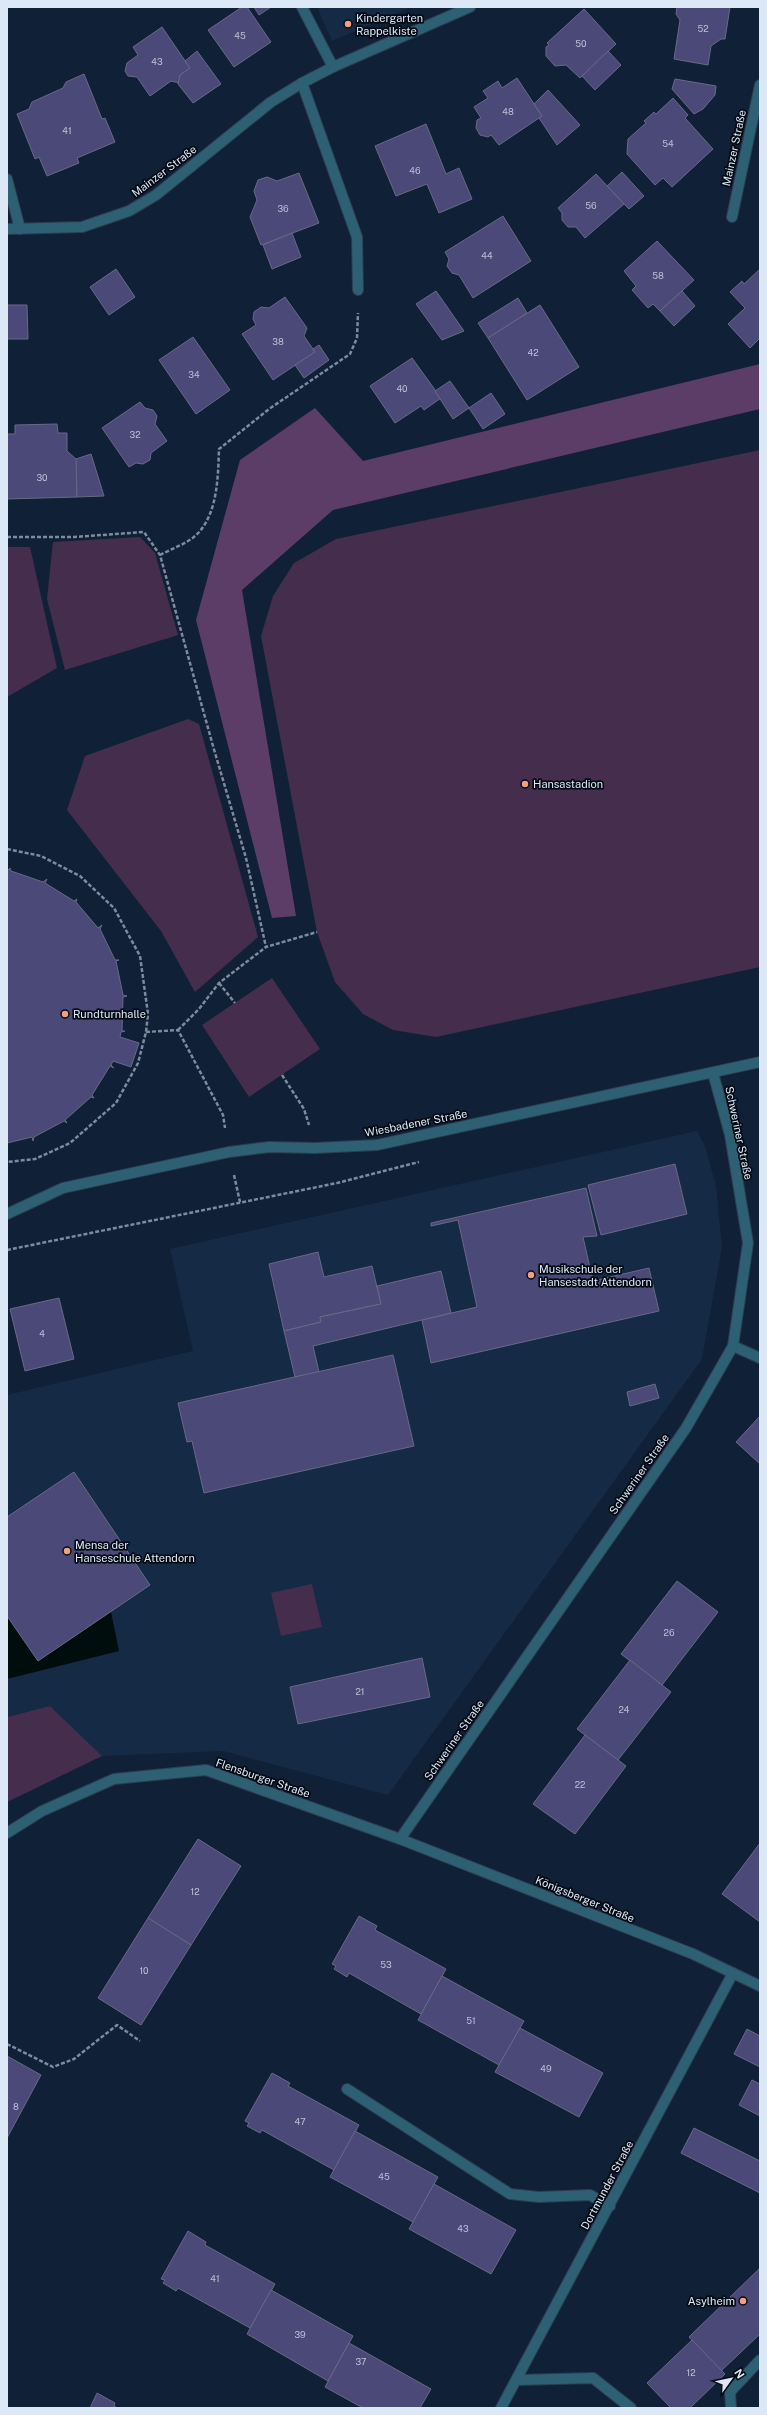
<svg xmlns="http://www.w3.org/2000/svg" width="767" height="2415" font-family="'Public Sans',sans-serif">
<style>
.built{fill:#152a45}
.green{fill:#452d4e}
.forest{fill:#5b3d68}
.water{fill:#000d0d}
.building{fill:#4b4978;stroke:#696887}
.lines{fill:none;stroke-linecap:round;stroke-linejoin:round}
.service-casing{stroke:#2d3d52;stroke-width:12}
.minor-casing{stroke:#2d3d52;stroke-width:12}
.path{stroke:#7d8b9d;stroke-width:2.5;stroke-dasharray:4 2;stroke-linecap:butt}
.service{stroke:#2d6073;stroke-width:10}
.minor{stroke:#2d6073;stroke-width:10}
.poi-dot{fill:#f1a17c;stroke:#050b14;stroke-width:1.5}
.labels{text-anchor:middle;stroke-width:3.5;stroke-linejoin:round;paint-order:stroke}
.number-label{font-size:9px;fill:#b8c0d7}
.poi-label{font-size:11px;fill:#dde8f7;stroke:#050b14;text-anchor:start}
.street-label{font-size:11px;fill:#dde8f7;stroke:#050b14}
</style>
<rect width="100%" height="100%" fill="#102137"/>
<g class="built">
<path d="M 317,7 L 412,7 L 332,41 Z"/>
<path d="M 697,1131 L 705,1146 L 716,1186 L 722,1247 L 702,1359 L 388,1795 L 223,1751 L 102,1756 L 50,1706 L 7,1717 L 7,1395 L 193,1351 L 170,1249 Z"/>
</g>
<g class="green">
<path d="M 760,450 L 760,967 L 436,1037 L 393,1030 L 363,1014 L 335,982 L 317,932 L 261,636 L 273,596 L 294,563 L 336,539 Z"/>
<path d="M 140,537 L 155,553 L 178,635 L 65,670 L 47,599 L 53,542 Z"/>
<path d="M 7,547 L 30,547 L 57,668 L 7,697 Z"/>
<path d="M 188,719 L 199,724 L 258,937 L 195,992 L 161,931 L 67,810 L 85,756 Z"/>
<path d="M 272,978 L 320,1049 L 249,1097 L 202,1025 Z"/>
<path d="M 312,1584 L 322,1627 L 281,1636 L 271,1593 Z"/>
<path d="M 50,1706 L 102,1756 L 7,1802 L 7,1717 Z"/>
</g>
<path class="forest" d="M 760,364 L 760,409 L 333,510 L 242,590 L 296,916 L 272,918 L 196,620 L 240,460 L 315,408 L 363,461 Z"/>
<path class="water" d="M 111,1612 L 119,1651 L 7,1679 L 7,1616 L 38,1661 Z"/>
<g class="building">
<path d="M 242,7 L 247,7 L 271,42 L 234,67 L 208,30 Z"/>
<path d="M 254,7 L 271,7 L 259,15 Z"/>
<path d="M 677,7 L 730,7 L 725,39 L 721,39 L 711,46 L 708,65 L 674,59 L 680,20 L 676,14 Z"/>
<path d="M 584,9 L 616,44 L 580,78 L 566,65 L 555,66 L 546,56 L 546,47 L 549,45 L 547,43 Z"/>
<path d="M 162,27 L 190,68 L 180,75 L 179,83 L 171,81 L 150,96 L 137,77 L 128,76 L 125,71 L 127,63 L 138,55 L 133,47 Z"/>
<path d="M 197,51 L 221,84 L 193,103 L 178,84 L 180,75 L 190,68 L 185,61 Z"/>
<path d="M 608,51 L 621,65 L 595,90 L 582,76 Z"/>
<path d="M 84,74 L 102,119 L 105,118 L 115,142 L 77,158 L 79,163 L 47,176 L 39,157 L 35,159 L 17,114 L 29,109 L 32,102 L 63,88 L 66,82 Z"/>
<path d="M 517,78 L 542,116 L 499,145 L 491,135 L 488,137 L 480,135 L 476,128 L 477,120 L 481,118 L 474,107 L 488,98 L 483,91 L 498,81 L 502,88 Z"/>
<path d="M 675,79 L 716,86 L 715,95 L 703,109 L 694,114 L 672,89 Z"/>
<path d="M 548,90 L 580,125 L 557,145 L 539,118 L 542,116 L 534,104 Z"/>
<path d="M 673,98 L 688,115 L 685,118 L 713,149 L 672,187 L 663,178 L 655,185 L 627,154 L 628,139 L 646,123 L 644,121 L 654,112 L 656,114 Z"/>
<path d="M 426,124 L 446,174 L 459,168 L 472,199 L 439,213 L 427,184 L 396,196 L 375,146 Z"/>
<path d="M 622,172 L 644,196 L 629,209 L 607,186 Z"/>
<path d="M 299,173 L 319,223 L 261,245 L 250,217 L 257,200 L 254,191 L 258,180 L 267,177 L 277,181 Z"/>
<path d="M 596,174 L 624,204 L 585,238 L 576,227 L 568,227 L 562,220 L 562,213 L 558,208 Z"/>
<path d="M 503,216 L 531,261 L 473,298 L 459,275 L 452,273 L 447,266 L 449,259 L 445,252 Z"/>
<path d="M 292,233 L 301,257 L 272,269 L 263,245 Z"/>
<path d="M 657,241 L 694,280 L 660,311 L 653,304 L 648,308 L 632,290 L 636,286 L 624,271 Z"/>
<path d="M 116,269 L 135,297 L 109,315 L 90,287 Z"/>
<path d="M 760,269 L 760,338 L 750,348 L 728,324 L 745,308 L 730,292 L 742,281 L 744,284 Z"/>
<path d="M 436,291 L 464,331 L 442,340 L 416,304 Z"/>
<path d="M 682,291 L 695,306 L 674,326 L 660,311 Z"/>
<path d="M 285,297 L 307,328 L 304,336 L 315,352 L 273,380 L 242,334 L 256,325 L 253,319 L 254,312 L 261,307 L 269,308 Z"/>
<path d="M 518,298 L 527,313 L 488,338 L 478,323 Z"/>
<path d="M 7,305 L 27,305 L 28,339 L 7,339 Z"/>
<path d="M 540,305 L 579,367 L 527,400 L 488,338 Z"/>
<path d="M 193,337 L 230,390 L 196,414 L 159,360 Z"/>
<path d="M 319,345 L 329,360 L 304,378 L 295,365 L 315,352 L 313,349 Z"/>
<path d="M 412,358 L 441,398 L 424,410 L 421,406 L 395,423 L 370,386 Z"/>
<path d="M 450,381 L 469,408 L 453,419 L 435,391 Z"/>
<path d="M 491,393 L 505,414 L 483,429 L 469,408 Z"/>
<path d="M 140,402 L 145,408 L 153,410 L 157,416 L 155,424 L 167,441 L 151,453 L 150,460 L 143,464 L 136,463 L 129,467 L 102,428 Z"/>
<path d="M 57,424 L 58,433 L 67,433 L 67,451 L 77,460 L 77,497 L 7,499 L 7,434 L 15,434 L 15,425 Z"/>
<path d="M 91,454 L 104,496 L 77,497 L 76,459 Z"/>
<path d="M 10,868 L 11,871 L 43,882 L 47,879 L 45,883 L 74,901 L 77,899 L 76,902 L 98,928 L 102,925 L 100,929 L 115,960 L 119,960 L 116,961 L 123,995 L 127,996 L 123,997 L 122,1031 L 125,1031 L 121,1032 L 120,1037 L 139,1043 L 131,1067 L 113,1061 L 111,1065 L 114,1068 L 110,1066 L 92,1095 L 94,1098 L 91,1097 L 65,1120 L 67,1123 L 64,1121 L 34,1137 L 33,1141 L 32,1137 L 7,1143 L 7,871 Z"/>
<path d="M 675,1164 L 687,1214 L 601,1235 L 588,1185 Z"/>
<path d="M 586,1188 L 597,1236 L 583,1237 L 593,1281 L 649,1268 L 659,1311 L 431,1363 L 422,1320 L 477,1307 L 458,1220 L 431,1226 L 431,1223 Z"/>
<path d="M 318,1252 L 324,1277 L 372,1266 L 381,1304 L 320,1317 L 321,1322 L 284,1331 L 269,1264 Z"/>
<path d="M 441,1271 L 451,1313 L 313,1346 L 319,1372 L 295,1377 L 284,1331 L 321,1322 L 320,1317 L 381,1304 L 377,1286 Z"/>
<path d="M 59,1298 L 74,1359 L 25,1371 L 10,1309 Z"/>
<path d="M 393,1355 L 414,1446 L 204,1493 L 192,1441 L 187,1442 L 178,1403 Z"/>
<path d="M 655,1384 L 659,1398 L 630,1406 L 627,1392 Z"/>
<path d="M 760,1416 L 760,1464 L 736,1442 Z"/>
<path d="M 74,1472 L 150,1585 L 38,1661 L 7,1616 L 7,1517 Z"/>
<path d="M 677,1581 L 718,1612 L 662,1685 L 621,1654 Z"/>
<path d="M 422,1658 L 430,1697 L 298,1724 L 290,1687 Z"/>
<path d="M 630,1660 L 671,1692 L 618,1760 L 577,1729 Z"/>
<path d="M 585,1735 L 626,1766 L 575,1834 L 533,1804 Z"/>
<path d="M 198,1839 L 241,1866 L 191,1945 L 148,1918 Z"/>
<path d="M 760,1843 L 760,1922 L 722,1894 Z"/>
<path d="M 359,1916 L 377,1926 L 375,1930 L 446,1969 L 421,2014 L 349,1973 L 347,1977 L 334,1969 L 336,1966 L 332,1964 Z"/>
<path d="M 148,1918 L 191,1945 L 141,2025 L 98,1998 Z"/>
<path d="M 442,1976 L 524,2021 L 499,2065 L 418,2020 Z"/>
<path d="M 520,2028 L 603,2073 L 579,2117 L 495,2072 Z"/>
<path d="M 747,2029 L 760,2036 L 760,2067 L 734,2054 Z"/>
<path d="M 7,2056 L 41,2075 L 7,2138 Z"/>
<path d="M 272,2073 L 290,2083 L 288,2086 L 359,2125 L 334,2170 L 262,2130 L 260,2133 L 247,2126 L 249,2123 L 245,2121 Z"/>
<path d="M 752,2080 L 760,2084 L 760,2116 L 739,2105 Z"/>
<path d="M 694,2128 L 760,2161 L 760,2193 L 681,2153 Z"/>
<path d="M 355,2131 L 438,2177 L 413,2222 L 330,2177 Z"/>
<path d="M 434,2184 L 516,2230 L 491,2274 L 409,2229 Z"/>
<path d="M 188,2231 L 206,2242 L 205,2245 L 275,2284 L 250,2328 L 178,2288 L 176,2291 L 163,2283 L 165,2280 L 161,2279 Z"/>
<path d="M 760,2268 L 760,2334 L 721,2371 L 689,2337 Z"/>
<path d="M 271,2290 L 353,2336 L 328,2381 L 247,2334 Z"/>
<path d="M 692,2340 L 725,2374 L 690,2408 L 671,2408 L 647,2383 Z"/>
<path d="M 349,2343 L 431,2389 L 420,2408 L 363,2408 L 325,2387 Z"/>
<path d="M 97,2393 L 115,2403 L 114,2406 L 117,2408 L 90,2408 Z"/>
</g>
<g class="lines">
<defs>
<g id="service">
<path d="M 347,2089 L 510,2194 L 539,2197 L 590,2195 L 610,2206"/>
<path d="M 517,2380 L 593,2378 L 631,2408"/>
</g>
<g id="minor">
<path d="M 302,7 L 333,67"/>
<path d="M 302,83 L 357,237 L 358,290"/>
<path d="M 7,179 L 20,229"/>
<path d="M 732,217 L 760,85"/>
<path d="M 7,229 L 82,227 L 129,211 L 156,195 L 271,102 L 302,83 L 333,67 L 470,7"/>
<path d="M 7,1214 L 63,1188 L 229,1152 L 269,1147 L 315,1148 L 377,1145 L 760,1062"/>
<path d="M 733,1346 L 760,1358"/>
<path d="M 7,1833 L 42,1811 L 114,1779 L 206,1770 L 400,1839 L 693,1954 L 760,1986"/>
<path d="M 400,1839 L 686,1428 L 733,1346 L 748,1243 L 730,1135 L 713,1073"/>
<path d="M 501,2408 L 733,1973"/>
<path d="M 731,2408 L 730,2392 L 760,2360"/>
</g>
</defs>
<use href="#service" class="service-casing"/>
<use href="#minor" class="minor-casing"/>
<g class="path">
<path d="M 7,537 L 74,537 L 144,532 L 160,555 L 213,746 L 246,858 L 266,947"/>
<path d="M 160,555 C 171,549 186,544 195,536 C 218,516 218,476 219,449 L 269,409 L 350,354 L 357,338 L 358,313"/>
<path d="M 7,849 L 41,856 L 80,876 L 114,908 L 140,956 L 148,1014 L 146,1032 L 138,1063 L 116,1103 L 70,1143 L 35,1159 L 7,1162"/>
<path d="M 219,983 L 235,1003"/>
<path d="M 178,1030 L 199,1009 L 219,983 L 266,947 L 317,932"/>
<path d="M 146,1032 L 178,1030 L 223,1115 L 225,1128"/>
<path d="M 282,1075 L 304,1109 L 309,1125"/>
<path d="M 234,1175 L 240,1202"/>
<path d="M 7,1250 L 337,1183 L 419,1162"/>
<path d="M 7,2044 L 53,2067 L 74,2059 L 117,2025 L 140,2041"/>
</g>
<use href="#service" class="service"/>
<use href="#minor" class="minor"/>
</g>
<g class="poi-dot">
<circle cx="348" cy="24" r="4"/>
<circle cx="525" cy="784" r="4"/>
<circle cx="65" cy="1014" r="4"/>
<circle cx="531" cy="1275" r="4"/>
<circle cx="67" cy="1551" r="4"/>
<circle cx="743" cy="2301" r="4"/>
</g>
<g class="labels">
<g class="number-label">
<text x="703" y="32">52</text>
<text x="240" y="39">45</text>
<text x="581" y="47">50</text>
<text x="157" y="65">43</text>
<text x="508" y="115">48</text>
<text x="67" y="134">41</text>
<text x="668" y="147">54</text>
<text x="415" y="174">46</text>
<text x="591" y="209">56</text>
<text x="283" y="212">36</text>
<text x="487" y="259">44</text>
<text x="658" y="279">58</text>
<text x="278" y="345">38</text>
<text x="533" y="356">42</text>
<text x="194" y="378">34</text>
<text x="402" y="392">40</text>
<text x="135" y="438">32</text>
<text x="42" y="481">30</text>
<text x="42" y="1337">4</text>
<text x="669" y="1636">26</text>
<text x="360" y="1695">21</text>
<text x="624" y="1713">24</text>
<text x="580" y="1788">22</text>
<text x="195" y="1895">12</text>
<text x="386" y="1968">53</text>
<text x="144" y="1974">10</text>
<text x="471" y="2024">51</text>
<text x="546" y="2072">49</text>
<text x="16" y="2110">8</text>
<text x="300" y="2125">47</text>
<text x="384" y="2180">45</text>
<text x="463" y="2232">43</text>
<text x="215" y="2282">41</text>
<text x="300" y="2338">39</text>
<text x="361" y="2365">37</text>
<text x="691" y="2376">12</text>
</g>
<g class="poi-label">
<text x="356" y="22">Kindergarten<tspan x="356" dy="13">Rappelkiste</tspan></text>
<text x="533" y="788">Hansastadion</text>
<text x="73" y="1018">Rundturnhalle</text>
<text x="539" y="1273">Musikschule der<tspan x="539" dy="13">Hansestadt Attendorn</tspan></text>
<text x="75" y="1549">Mensa der<tspan x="75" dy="13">Hanseschule Attendorn</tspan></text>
<text x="735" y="2305" text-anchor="end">Asylheim</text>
</g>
<g class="street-label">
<text transform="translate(734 148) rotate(-78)" y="4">Mainzer Straße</text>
<text transform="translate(164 171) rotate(-37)" y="4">Mainzer Straße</text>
<text transform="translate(416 1123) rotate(-11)" y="4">Wiesbadener Straße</text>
<text transform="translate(739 1133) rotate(78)" y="4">Schweriner Straße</text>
<text transform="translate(639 1474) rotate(-55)" y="4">Schweriner Straße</text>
<text transform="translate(454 1740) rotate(-55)" y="4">Schweriner Straße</text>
<text transform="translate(263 1778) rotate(19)" y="4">Flensburger Straße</text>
<text transform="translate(585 1899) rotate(22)" y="4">Königsberger Straße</text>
<text transform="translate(607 2185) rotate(-62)" y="4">Dortmunder Straße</text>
</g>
</g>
<rect width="767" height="2415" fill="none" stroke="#dde8f7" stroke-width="16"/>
<g transform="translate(731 2379) rotate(57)" stroke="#050b14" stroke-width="3" paint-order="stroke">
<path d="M0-3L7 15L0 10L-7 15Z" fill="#dde8f7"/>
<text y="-6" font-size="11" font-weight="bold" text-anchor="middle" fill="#dde8f7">N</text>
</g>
</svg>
